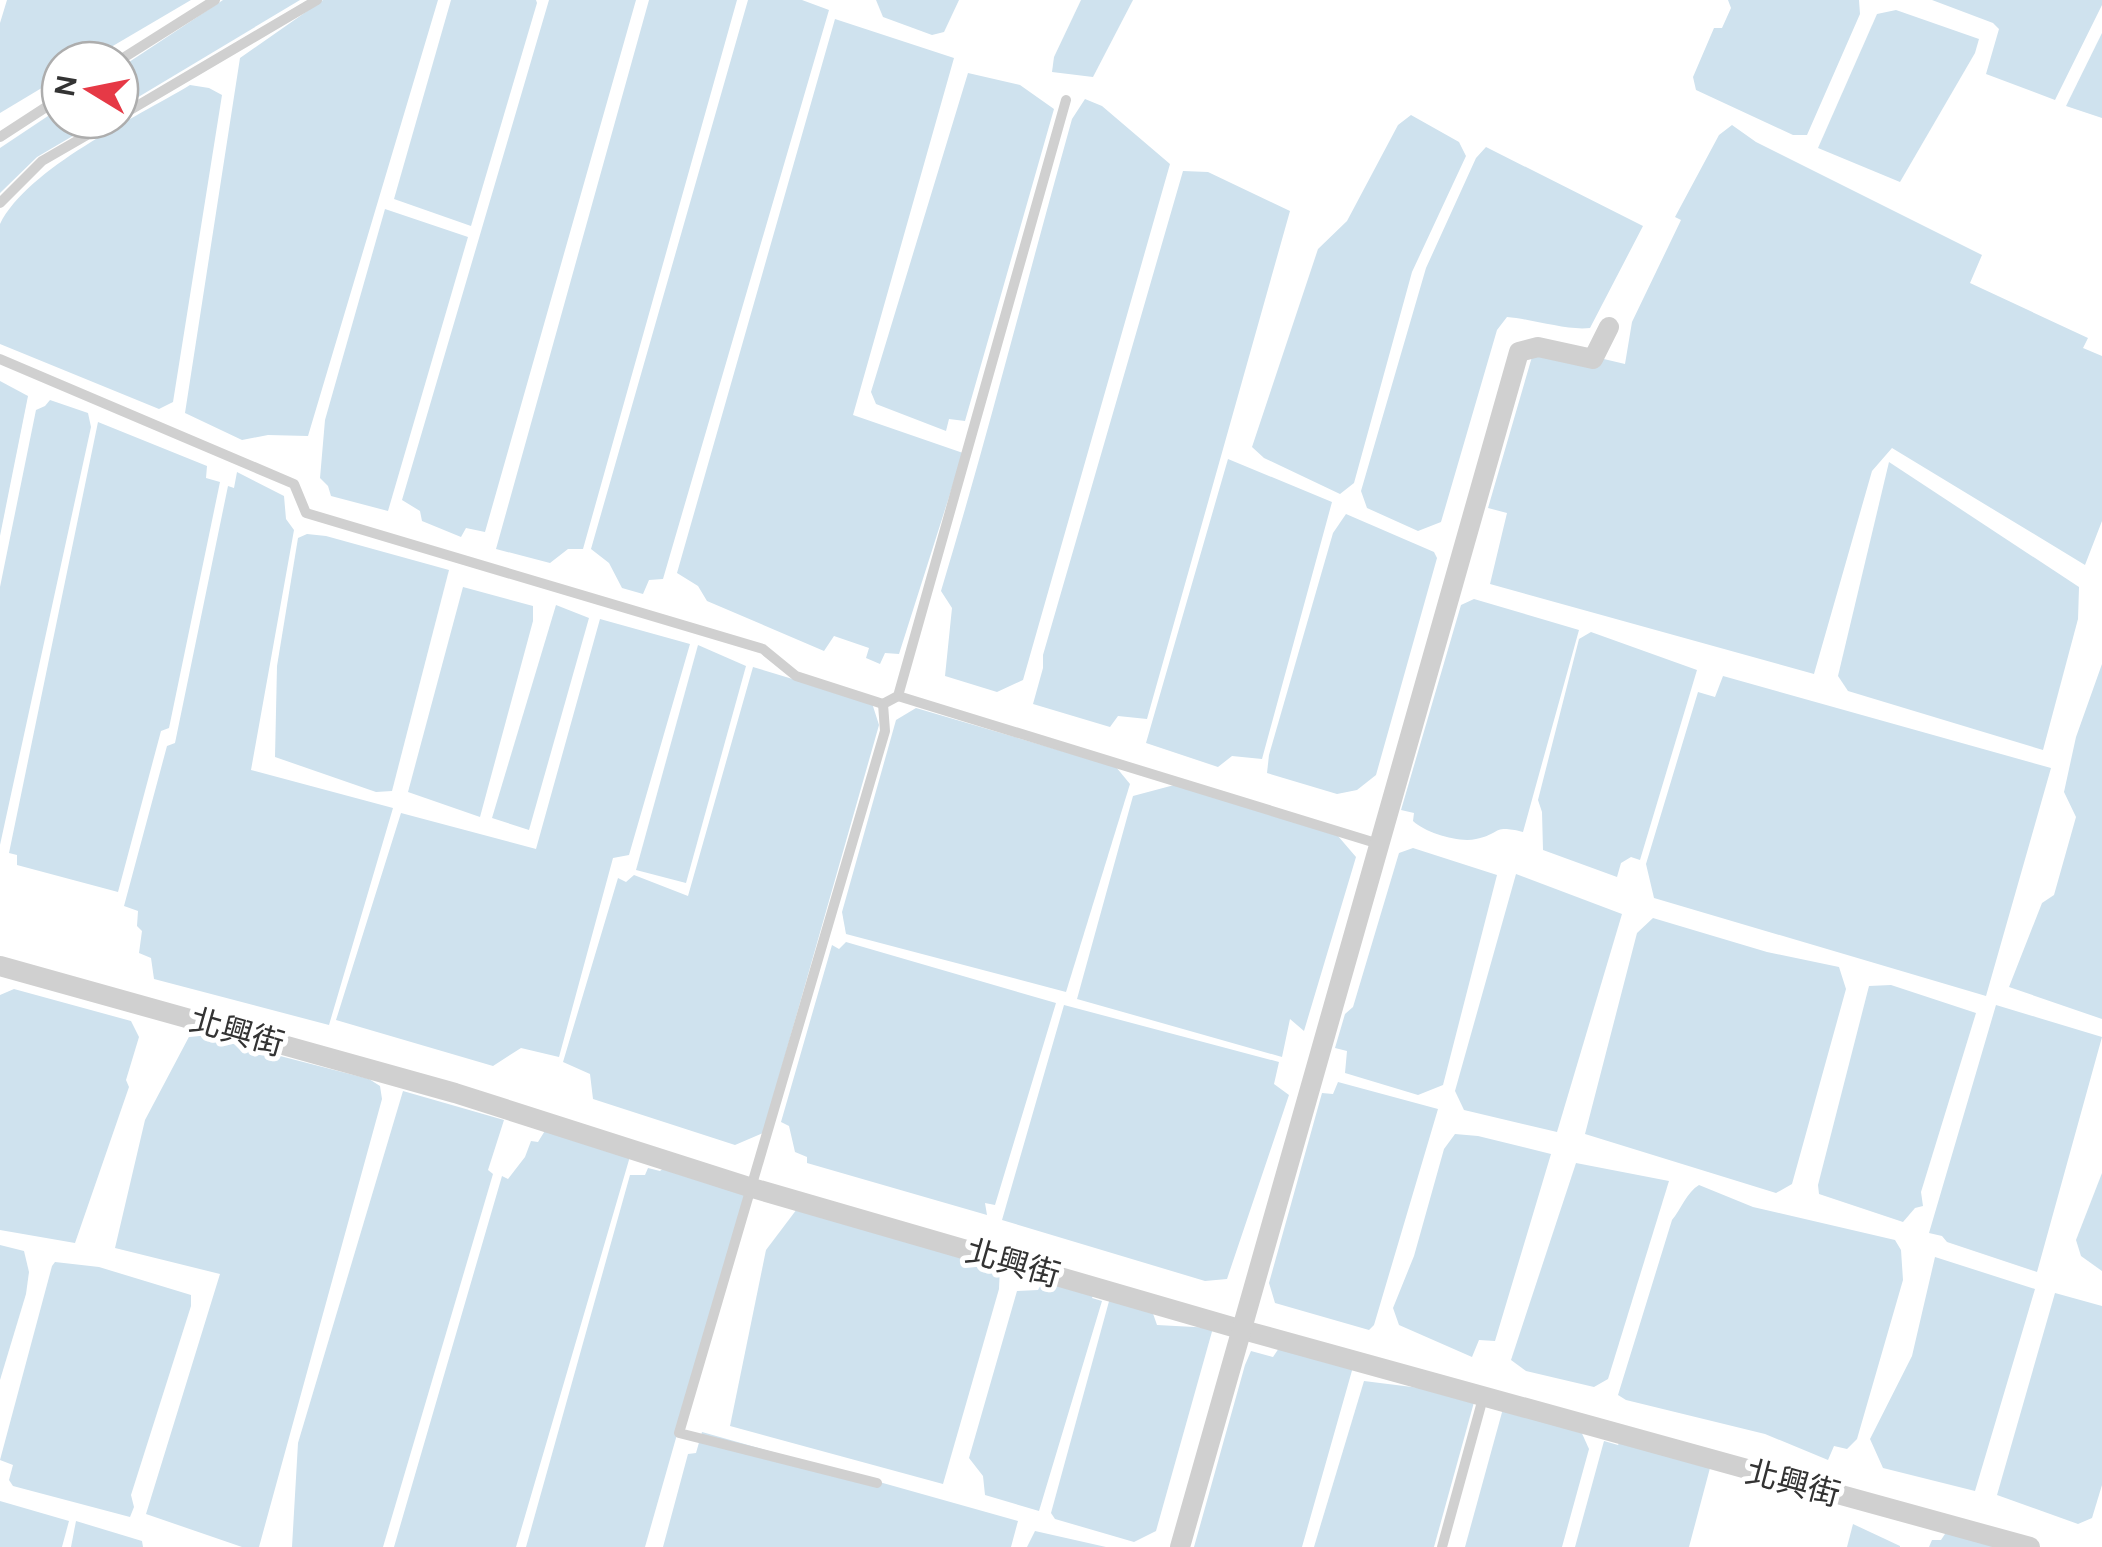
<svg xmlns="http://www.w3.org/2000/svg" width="2102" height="1547" font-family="'DM Sans','Noto Sans TC',sans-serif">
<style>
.water{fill:#cfe2ee}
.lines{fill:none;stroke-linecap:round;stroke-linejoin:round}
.service{stroke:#d0d0d0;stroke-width:10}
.minor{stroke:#d0d0d0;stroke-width:20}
.labels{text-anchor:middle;stroke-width:10;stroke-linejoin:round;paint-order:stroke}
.street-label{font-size:32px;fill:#333;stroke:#fff}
</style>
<rect width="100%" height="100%" fill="#fff"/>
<g class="water">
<path d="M 7,0 L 191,0 L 89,60 L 60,60 L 60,77 L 0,113 L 0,23 Z"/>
<path d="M 223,0 L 300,0 L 120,108 L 120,68 Z"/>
<path d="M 323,0 L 438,0 L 308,436 L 268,435 L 242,440 L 185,413 L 240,58 Z"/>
<path d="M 451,0 L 536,0 L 537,3 L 471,226 L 394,199 Z"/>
<path d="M 549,0 L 636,0 L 485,532 L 466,528 L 461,537 L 422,521 L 420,511 L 402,500 Z"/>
<path d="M 649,0 L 737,0 L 583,549 L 568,549 L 550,563 L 496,549 Z"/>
<path d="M 748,0 L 802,0 L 829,10 L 663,579 L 649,580 L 643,594 L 622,588 L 609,563 L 591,549 Z"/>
<path d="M 876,0 L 959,0 L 944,32 L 932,35 L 883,17 Z"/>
<path d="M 1081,0 L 1133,0 L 1093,77 L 1052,72 L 1054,57 Z"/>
<path d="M 1728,0 L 1859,0 L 1860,14 L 1807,135 L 1793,135 L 1696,90 L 1693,77 L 1714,28 L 1722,28 L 1731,8 Z"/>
<path d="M 1932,0 L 2102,0 L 2102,5 L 2055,100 L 1986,74 L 1999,29 L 1993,23 Z"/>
<path d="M 1896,10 L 1979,39 L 1975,53 L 1900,182 L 1818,148 L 1877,14 Z"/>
<path d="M 835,19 L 954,58 L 853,415 L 963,453 L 899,654 L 885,653 L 880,664 L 866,658 L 869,648 L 834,636 L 824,651 L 707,601 L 698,586 L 677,573 Z"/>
<path d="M 2102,33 L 2102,118 L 2066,106 Z"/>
<path d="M 968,73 L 1020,85 L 1054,109 L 965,421 L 949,419 L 946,431 L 876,404 L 871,392 Z"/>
<path d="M 190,85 L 209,88 L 222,95 L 173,402 L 159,409 L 0,344 L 0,224 C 28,168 135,118 190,85 Z"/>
<path d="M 1085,99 L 1102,106 L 1170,164 L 1023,680 L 997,692 L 945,676 L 952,608 L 941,591 C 988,435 1028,276 1072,119 Z"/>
<path d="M 60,108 L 60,120 L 100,120 L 37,157 L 0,193 L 0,148 Z"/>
<path d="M 1411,115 L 1459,142 L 1466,156 L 1412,272 L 1354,483 L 1340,494 L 1264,458 L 1252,447 L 1318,249 L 1347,221 L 1398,125 Z"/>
<path d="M 1732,125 L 1756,142 L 1982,255 L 1970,283 L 2088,338 L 2083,348 L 2102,356 L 2102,521 L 2085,565 L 1892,448 L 1872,471 L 1814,674 L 1490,584 L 1507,513 L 1488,508 L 1536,343 L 1625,364 L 1632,322 L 1681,220 L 1675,217 L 1719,135 Z"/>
<path d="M 1486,147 L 1643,226 L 1590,328 C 1568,331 1532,319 1507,317 L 1497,330 L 1441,522 L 1418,531 L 1367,508 L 1361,491 L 1426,268 L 1476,158 Z"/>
<path d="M 1183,171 L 1208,172 L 1290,211 L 1147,719 L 1118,716 L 1110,727 L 1033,704 L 1043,668 L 1043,655 Z"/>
<path d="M 385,209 L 468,237 L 388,511 L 331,496 L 328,486 L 320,478 L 325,420 Z"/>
<path d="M 0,381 L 28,396 L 0,536 Z"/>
<path d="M 50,400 L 88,413 L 91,427 L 0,845 L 0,587 L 36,410 L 45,406 Z"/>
<path d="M 98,422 L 207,466 L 206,478 L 220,482 L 169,728 L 161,731 L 118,892 L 17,865 L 17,855 L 9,853 Z"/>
<path d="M 1228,459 L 1332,502 L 1262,759 L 1232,756 L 1218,767 L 1146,743 Z"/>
<path d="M 1889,462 L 2079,587 L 2078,619 L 2043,750 L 1848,691 L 1838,676 Z"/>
<path d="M 237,472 L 284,496 L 286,519 L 294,530 L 251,770 L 393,808 L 329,1025 L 154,979 L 151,958 L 139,953 L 142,931 L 137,926 L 138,911 L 124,906 L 167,746 L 175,743 L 228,486 L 234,488 Z"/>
<path d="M 1346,514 L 1434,552 L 1437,558 L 1376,775 L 1357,790 L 1337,794 L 1267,773 L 1269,755 L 1333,533 Z"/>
<path d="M 307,534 L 326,536 L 449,570 L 392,791 L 376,792 L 275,757 L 277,666 L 298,538 Z"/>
<path d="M 463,587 L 533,606 L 533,621 L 480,817 L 408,792 Z"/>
<path d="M 1474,599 L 1579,630 L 1523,832 C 1492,824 1501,834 1476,839 C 1459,843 1426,833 1413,821 L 1414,813 L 1401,810 L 1461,605 Z"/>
<path d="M 556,605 L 589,618 L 529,830 L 492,818 Z"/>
<path d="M 600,619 L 690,644 L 629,855 L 613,858 L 559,1057 L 521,1048 L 493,1066 L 336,1020 L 401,813 L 536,849 Z"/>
<path d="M 1591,632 L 1697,670 L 1640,860 L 1631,857 L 1621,863 L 1617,877 L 1543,850 L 1542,812 L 1538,800 L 1579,639 Z"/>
<path d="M 698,645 L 746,666 L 686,883 L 636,870 Z"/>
<path d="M 2102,664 L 2102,1019 L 2009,987 L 2042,903 L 2054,895 L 2076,817 L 2064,792 L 2076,737 Z"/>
<path d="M 753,667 L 872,703 L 879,725 L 763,1133 L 735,1145 L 593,1099 L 590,1074 L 563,1062 L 618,878 L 626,882 L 634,875 L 688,896 Z"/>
<path d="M 1723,676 L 2051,768 L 1986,996 L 1654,898 L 1646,864 L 1698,692 L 1715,697 Z"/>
<path d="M 916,708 L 1116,767 L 1130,784 L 1066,992 L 846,934 L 842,912 L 896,720 Z"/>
<path d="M 1178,784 L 1338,836 L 1356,857 L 1304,1031 L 1290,1019 L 1282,1057 L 1077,999 L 1133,796 Z"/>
<path d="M 1413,848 L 1497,875 L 1443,1085 L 1418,1095 L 1345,1073 L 1347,1051 L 1335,1048 L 1345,1014 L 1353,1007 L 1399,853 Z"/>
<path d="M 1516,874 L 1622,914 L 1557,1132 L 1464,1110 L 1455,1091 Z"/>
<path d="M 1653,918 L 1767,952 L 1839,967 L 1846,989 L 1792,1184 L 1776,1193 L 1585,1134 L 1637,933 Z"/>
<path d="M 846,942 L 1056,1003 L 995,1205 L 985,1203 L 987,1215 L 807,1163 L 807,1157 L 795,1152 L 789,1126 L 781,1122 L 832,945 L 839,949 Z"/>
<path d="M 1891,985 L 1976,1013 L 1921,1192 L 1923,1206 L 1915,1208 L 1903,1222 L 1819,1194 L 1818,1185 L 1869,986 Z"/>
<path d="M 14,989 L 131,1021 L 139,1037 L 126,1080 L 129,1087 L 75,1243 L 0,1230 L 0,995 Z"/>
<path d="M 1064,1005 L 1279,1062 L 1274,1084 L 1289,1095 L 1227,1279 L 1205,1281 L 1002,1220 Z"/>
<path d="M 1996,1005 L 2102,1037 L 2037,1272 L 1947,1242 L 1942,1236 L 1929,1233 Z"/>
<path d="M 191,1033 L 369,1079 L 380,1086 L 382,1099 L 259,1547 L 242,1547 L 146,1514 L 220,1274 L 115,1248 L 145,1120 Z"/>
<path d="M 1338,1082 L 1438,1109 L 1374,1325 L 1369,1330 L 1275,1303 L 1269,1283 L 1322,1093 L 1333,1094 Z"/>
<path d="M 403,1091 L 504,1120 L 488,1170 L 493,1174 L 383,1547 L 292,1547 L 298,1443 Z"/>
<path d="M 546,1129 L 631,1153 L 516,1547 L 394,1547 L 502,1176 L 508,1179 L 525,1157 L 531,1141 L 538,1142 Z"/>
<path d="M 1455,1134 L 1478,1136 L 1551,1154 L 1495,1341 L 1479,1340 L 1472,1357 L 1399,1325 L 1393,1308 L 1414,1256 L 1444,1149 Z"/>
<path d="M 1576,1163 L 1669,1181 L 1608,1379 L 1594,1387 L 1526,1371 L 1511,1360 Z"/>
<path d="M 667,1165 L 746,1192 L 645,1547 L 526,1547 L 630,1175 L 645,1175 L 648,1168 L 660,1171 Z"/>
<path d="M 2102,1173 L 2102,1271 L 2081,1256 L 2076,1240 Z"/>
<path d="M 1699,1185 L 1753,1207 L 1895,1240 L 1901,1250 L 1903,1280 L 1857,1439 L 1847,1449 L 1834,1446 L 1828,1460 L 1765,1434 L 1626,1400 L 1618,1395 L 1672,1220 C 1681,1209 1687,1192 1699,1185 Z"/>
<path d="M 800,1205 L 1000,1266 L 999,1289 L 943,1484 L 730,1426 L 766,1250 Z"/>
<path d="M 0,1245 L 24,1251 L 29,1272 L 26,1294 L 0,1380 Z"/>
<path d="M 1935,1257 L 2035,1289 L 1975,1491 L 1883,1468 L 1870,1439 L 1912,1356 Z"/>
<path d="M 55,1262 L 99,1267 L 191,1295 L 191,1306 L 131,1495 L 134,1507 L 130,1517 L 13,1486 L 9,1480 L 13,1465 L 0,1460 L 52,1266 Z"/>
<path d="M 1047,1274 L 1095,1291 L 1092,1298 L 1102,1301 L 1039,1511 L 985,1495 L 983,1476 L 969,1458 L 1017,1291 L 1038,1290 Z"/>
<path d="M 2055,1293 L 2102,1306 L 2102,1485 L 2092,1518 L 2078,1524 L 1997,1495 Z"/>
<path d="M 1111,1294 L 1150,1305 L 1157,1325 L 1213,1328 L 1156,1531 L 1134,1542 L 1055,1519 L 1051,1513 Z"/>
<path d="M 1279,1348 L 1353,1367 L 1302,1547 L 1194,1547 L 1245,1365 L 1251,1351 L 1273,1357 Z"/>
<path d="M 1364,1381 L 1476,1395 L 1434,1547 L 1314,1547 Z"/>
<path d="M 1504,1405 L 1580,1429 L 1589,1449 L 1562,1547 L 1465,1547 Z"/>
<path d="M 702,1432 L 1018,1521 L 1011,1547 L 663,1547 L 688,1454 L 696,1453 Z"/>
<path d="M 1621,1439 L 1710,1468 L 1689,1547 L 1575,1547 L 1604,1441 L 1618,1445 Z"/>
<path d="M 0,1501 L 69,1521 L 62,1547 L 0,1547 Z"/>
<path d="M 76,1521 L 142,1541 L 143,1547 L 71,1547 Z"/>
<path d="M 1853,1524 L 1900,1546 L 1900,1547 L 1847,1547 Z"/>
<path d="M 1035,1531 L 1106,1547 L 1027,1547 Z"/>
<path d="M 1947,1531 L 2002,1547 L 1929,1547 L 1932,1540 L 1941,1540 Z"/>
</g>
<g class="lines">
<g class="service">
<path d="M 120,60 L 215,0"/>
<path d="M 120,116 L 317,0"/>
<path d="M 0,137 L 60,98"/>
<path d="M 0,203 L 42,161 L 113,120"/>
<path d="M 0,359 L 294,484 L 306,513 L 763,649 L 796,676 L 883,704"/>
<path d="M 898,696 L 1379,844"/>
<path d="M 877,1483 L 679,1433 L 885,731 L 883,704 L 898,696 L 1066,100"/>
<path d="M 1442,1547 L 1483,1398"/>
</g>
<g class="minor">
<path d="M 0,966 L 455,1093 L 749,1187 L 1243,1330 L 2030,1547"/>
<path d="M 1180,1547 L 1519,352 L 1538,347 L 1593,359 L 1609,327"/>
</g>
</g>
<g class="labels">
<g class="street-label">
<text transform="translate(237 1032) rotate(16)" y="11">北興街</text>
<text transform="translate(1013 1263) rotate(16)" y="11">北興街</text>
<text transform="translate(1793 1483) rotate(15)" y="11">北興街</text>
</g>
</g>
<g transform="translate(90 90) rotate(280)"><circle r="48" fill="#ffffff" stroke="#adadad" stroke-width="2.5"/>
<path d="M0-8L18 38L0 25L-18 38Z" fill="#e63946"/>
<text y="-15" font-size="28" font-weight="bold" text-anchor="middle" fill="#333333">N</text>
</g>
</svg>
